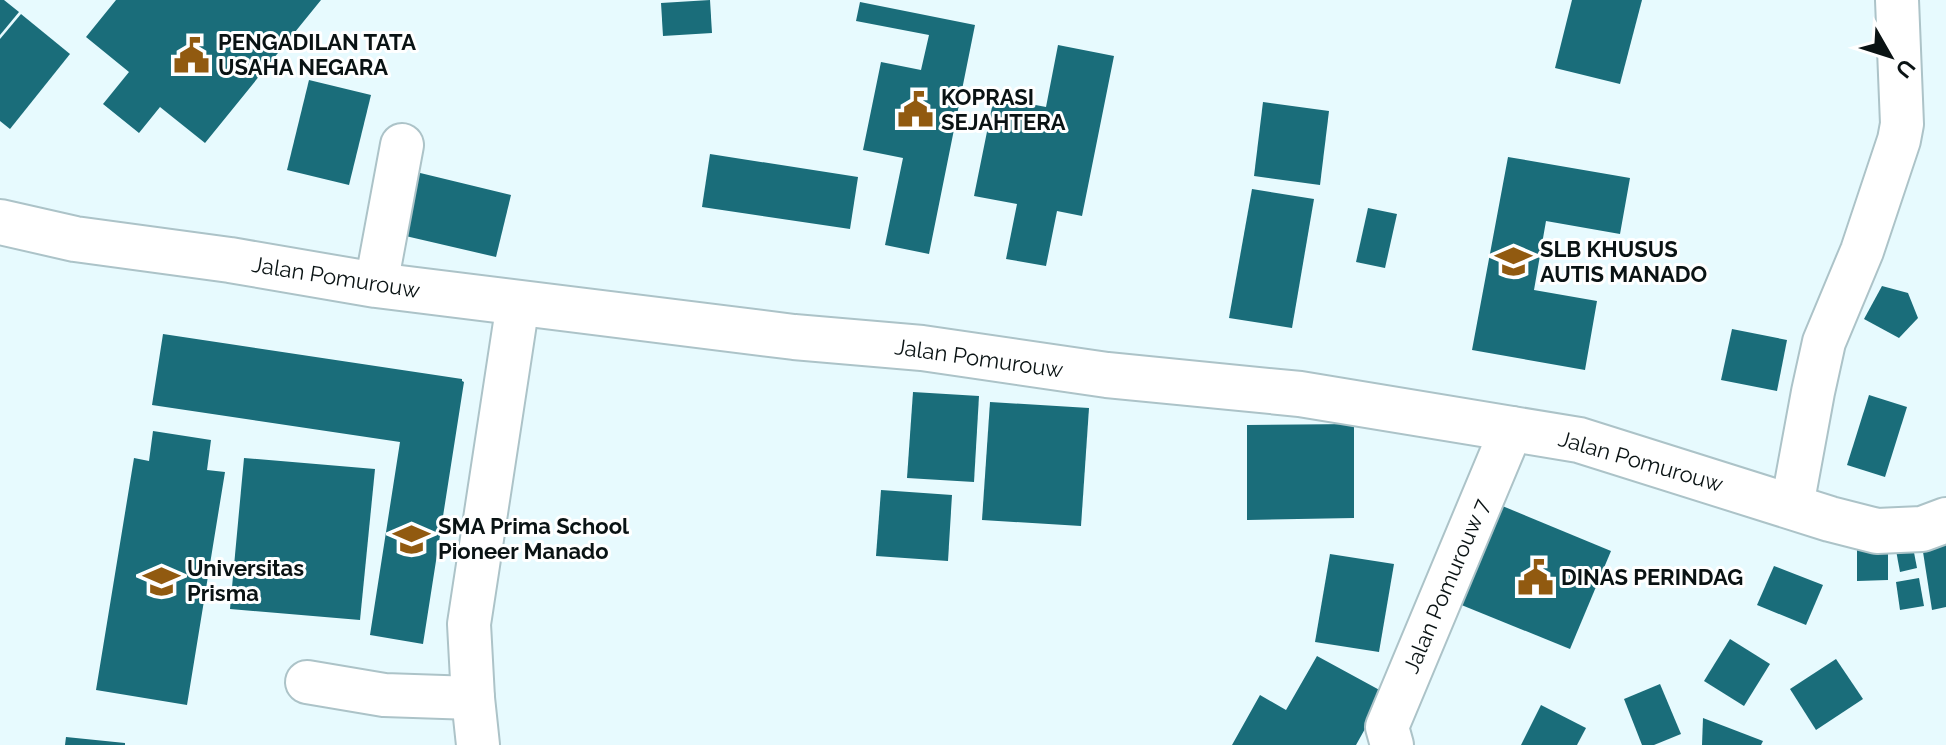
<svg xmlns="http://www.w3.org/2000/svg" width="1946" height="745" font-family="Raleway,sans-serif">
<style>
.building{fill:#1a6d7a}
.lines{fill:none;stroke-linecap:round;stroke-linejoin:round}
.minor-casing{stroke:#acc3c8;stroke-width:46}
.major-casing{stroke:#acc3c8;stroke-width:48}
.minor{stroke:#fff;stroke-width:42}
.major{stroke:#fff;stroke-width:44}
.labels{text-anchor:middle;stroke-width:6;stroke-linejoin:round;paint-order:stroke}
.poi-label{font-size:22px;font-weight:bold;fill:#0a1314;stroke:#fff;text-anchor:start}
.street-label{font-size:22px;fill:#0a1314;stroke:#fff}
</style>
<rect width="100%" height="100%" fill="#e7fafe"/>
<g class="building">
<path d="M 0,0 L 4,0 L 19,12 L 0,35 Z"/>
<path d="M 116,0 L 321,0 L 205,143 L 160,107 L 139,133 L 103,104 L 129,72 L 86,37 Z"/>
<path d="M 710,0 L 712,33 L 663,36 L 661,3 Z"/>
<path d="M 1572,0 L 1642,0 L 1620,84 L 1555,68 Z"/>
<path d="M 860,2 L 975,25 L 929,254 L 885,245 L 903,158 L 863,150 L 881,62 L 921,70 L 929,35 L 856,21 Z"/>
<path d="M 21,14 L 70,54 L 10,129 L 0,121 L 0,39 Z"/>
<path d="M 1058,45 L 1114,56 L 1082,216 L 1057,211 L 1046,266 L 1006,259 L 1017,204 L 974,196 L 994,97 L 1046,107 Z"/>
<path d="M 309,80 L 371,95 L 349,185 L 287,170 Z"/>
<path d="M 1263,102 L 1329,111 L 1320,185 L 1254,176 Z"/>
<path d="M 710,154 L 858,177 L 850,229 L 702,207 Z"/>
<path d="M 1508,157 L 1630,178 L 1620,234 L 1546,221 L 1534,290 L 1597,301 L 1585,370 L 1472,350 Z"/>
<path d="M 412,171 L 511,195 L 496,257 L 397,234 Z"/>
<path d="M 1252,189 L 1314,199 L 1292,328 L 1229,318 Z"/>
<path d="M 1368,208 L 1397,214 L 1385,268 L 1356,262 Z"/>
<path d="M 1882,286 L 1908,293 L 1918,318 L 1899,338 L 1864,319 Z"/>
<path d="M 1732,329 L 1787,340 L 1777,391 L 1721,380 Z"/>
<path d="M 163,334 L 462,379 L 462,381 L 464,382 L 423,644 L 370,635 L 400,442 L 152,405 Z"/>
<path d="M 913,392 L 979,396 L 974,482 L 907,478 Z"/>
<path d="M 1869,395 L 1907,407 L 1885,477 L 1847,465 Z"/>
<path d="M 990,402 L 1089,408 L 1081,526 L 982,520 Z"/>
<path d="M 1354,424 L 1354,518 L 1247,520 L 1247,425 Z"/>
<path d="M 153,431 L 211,440 L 207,470 L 225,472 L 187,705 L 96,690 L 134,458 L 149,461 Z"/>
<path d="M 244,458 L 375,469 L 360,620 L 230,609 Z"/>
<path d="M 881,490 L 952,495 L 948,561 L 876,556 Z"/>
<path d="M 1500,505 L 1611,551 L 1570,649 L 1459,604 Z"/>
<path d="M 1946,535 L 1946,607 L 1932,610 L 1921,539 Z"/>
<path d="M 1912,542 L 1917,568 L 1900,572 L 1895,545 Z"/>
<path d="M 1888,547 L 1888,580 L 1857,581 L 1857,548 Z"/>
<path d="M 1330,554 L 1394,564 L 1379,652 L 1315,642 Z"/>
<path d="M 1774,566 L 1823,585 L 1806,625 L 1757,605 Z"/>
<path d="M 1919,578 L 1924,606 L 1900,610 L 1896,582 Z"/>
<path d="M 1730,639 L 1770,664 L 1744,706 L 1704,681 Z"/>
<path d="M 1317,656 L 1385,693 L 1356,745 L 1232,745 L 1260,695 L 1286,710 Z"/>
<path d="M 1836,659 L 1863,699 L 1816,730 L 1790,689 Z"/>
<path d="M 1660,684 L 1681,734 L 1654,745 L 1642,745 L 1624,699 Z"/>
<path d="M 1541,705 L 1586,728 L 1577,745 L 1521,745 Z"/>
<path d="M 1703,718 L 1763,741 L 1761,745 L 1702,745 Z"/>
<path d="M 66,737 L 125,743 L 125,745 L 65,745 Z"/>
</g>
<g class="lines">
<defs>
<g id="minor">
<path d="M 376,285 L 402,145"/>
<path d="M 1792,506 L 1813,392 L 1824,342 L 1862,251 L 1899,140 L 1902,124 L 1897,0"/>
<path d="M 307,682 L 384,695 L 473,698"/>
<path d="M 478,745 L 473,698 L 469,624 L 518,303"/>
<path d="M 1392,745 L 1387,727 L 1512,428"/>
</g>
<path id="major" d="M 0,222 L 75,239 L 230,260 L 376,285 L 794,337 L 922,348 L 1107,375 L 1300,394 L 1579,440 L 1830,519 L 1877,531 L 1922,529 L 1946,520"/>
</defs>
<use href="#minor" class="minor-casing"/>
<use href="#major" class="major-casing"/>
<use href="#minor" class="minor"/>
<use href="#major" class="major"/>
</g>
<defs>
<symbol id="civic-bare" viewBox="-9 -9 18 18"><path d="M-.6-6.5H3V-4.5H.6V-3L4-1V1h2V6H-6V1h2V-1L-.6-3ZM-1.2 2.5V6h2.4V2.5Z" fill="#915a10" stroke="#fff" stroke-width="2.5" paint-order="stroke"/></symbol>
<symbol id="school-bare" viewBox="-9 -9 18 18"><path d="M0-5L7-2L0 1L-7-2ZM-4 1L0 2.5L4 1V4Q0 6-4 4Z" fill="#915a10" stroke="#fff" stroke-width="2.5" paint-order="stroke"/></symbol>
<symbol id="university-bare" viewBox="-9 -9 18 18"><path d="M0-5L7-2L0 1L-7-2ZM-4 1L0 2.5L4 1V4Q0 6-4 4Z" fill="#915a10" stroke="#fff" stroke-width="2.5" paint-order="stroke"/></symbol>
</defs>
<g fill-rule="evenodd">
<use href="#civic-bare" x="166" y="30" width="51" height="51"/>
<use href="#civic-bare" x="890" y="84" width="51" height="51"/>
<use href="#school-bare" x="1488" y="236" width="51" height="51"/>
<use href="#school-bare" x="386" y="514" width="51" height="51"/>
<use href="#civic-bare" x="1510" y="552" width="51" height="51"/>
<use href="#university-bare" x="136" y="556" width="51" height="51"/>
</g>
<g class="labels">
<g class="poi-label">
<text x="218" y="50">PENGADILAN TATA<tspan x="218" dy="25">USAHA NEGARA</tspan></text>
<text x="941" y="105">KOPRASI<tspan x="941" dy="25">SEJAHTERA</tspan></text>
<text x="1540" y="257">SLB KHUSUS<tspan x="1540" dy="25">AUTIS MANADO</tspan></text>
<text x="438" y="534">SMA Prima School<tspan x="438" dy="25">Pioneer Manado</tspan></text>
<text x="187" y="576">Universitas<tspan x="187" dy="25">Prisma</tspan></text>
<text x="1561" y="585">DINAS PERINDAG</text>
</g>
<g class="street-label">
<text transform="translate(336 277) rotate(9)" y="8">Jalan Pomurouw</text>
<text transform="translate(979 358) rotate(8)" y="8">Jalan Pomurouw</text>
<text transform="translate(1641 461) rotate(16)" y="8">Jalan Pomurouw</text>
<text transform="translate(1446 586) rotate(-67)" y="8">Jalan Pomurouw 7</text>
</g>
</g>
<g transform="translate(1890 56) rotate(129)" stroke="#ffffff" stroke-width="6" paint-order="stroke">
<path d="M0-6L14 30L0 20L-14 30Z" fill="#0a1314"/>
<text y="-12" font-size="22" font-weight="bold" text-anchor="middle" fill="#0a1314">U</text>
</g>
</svg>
